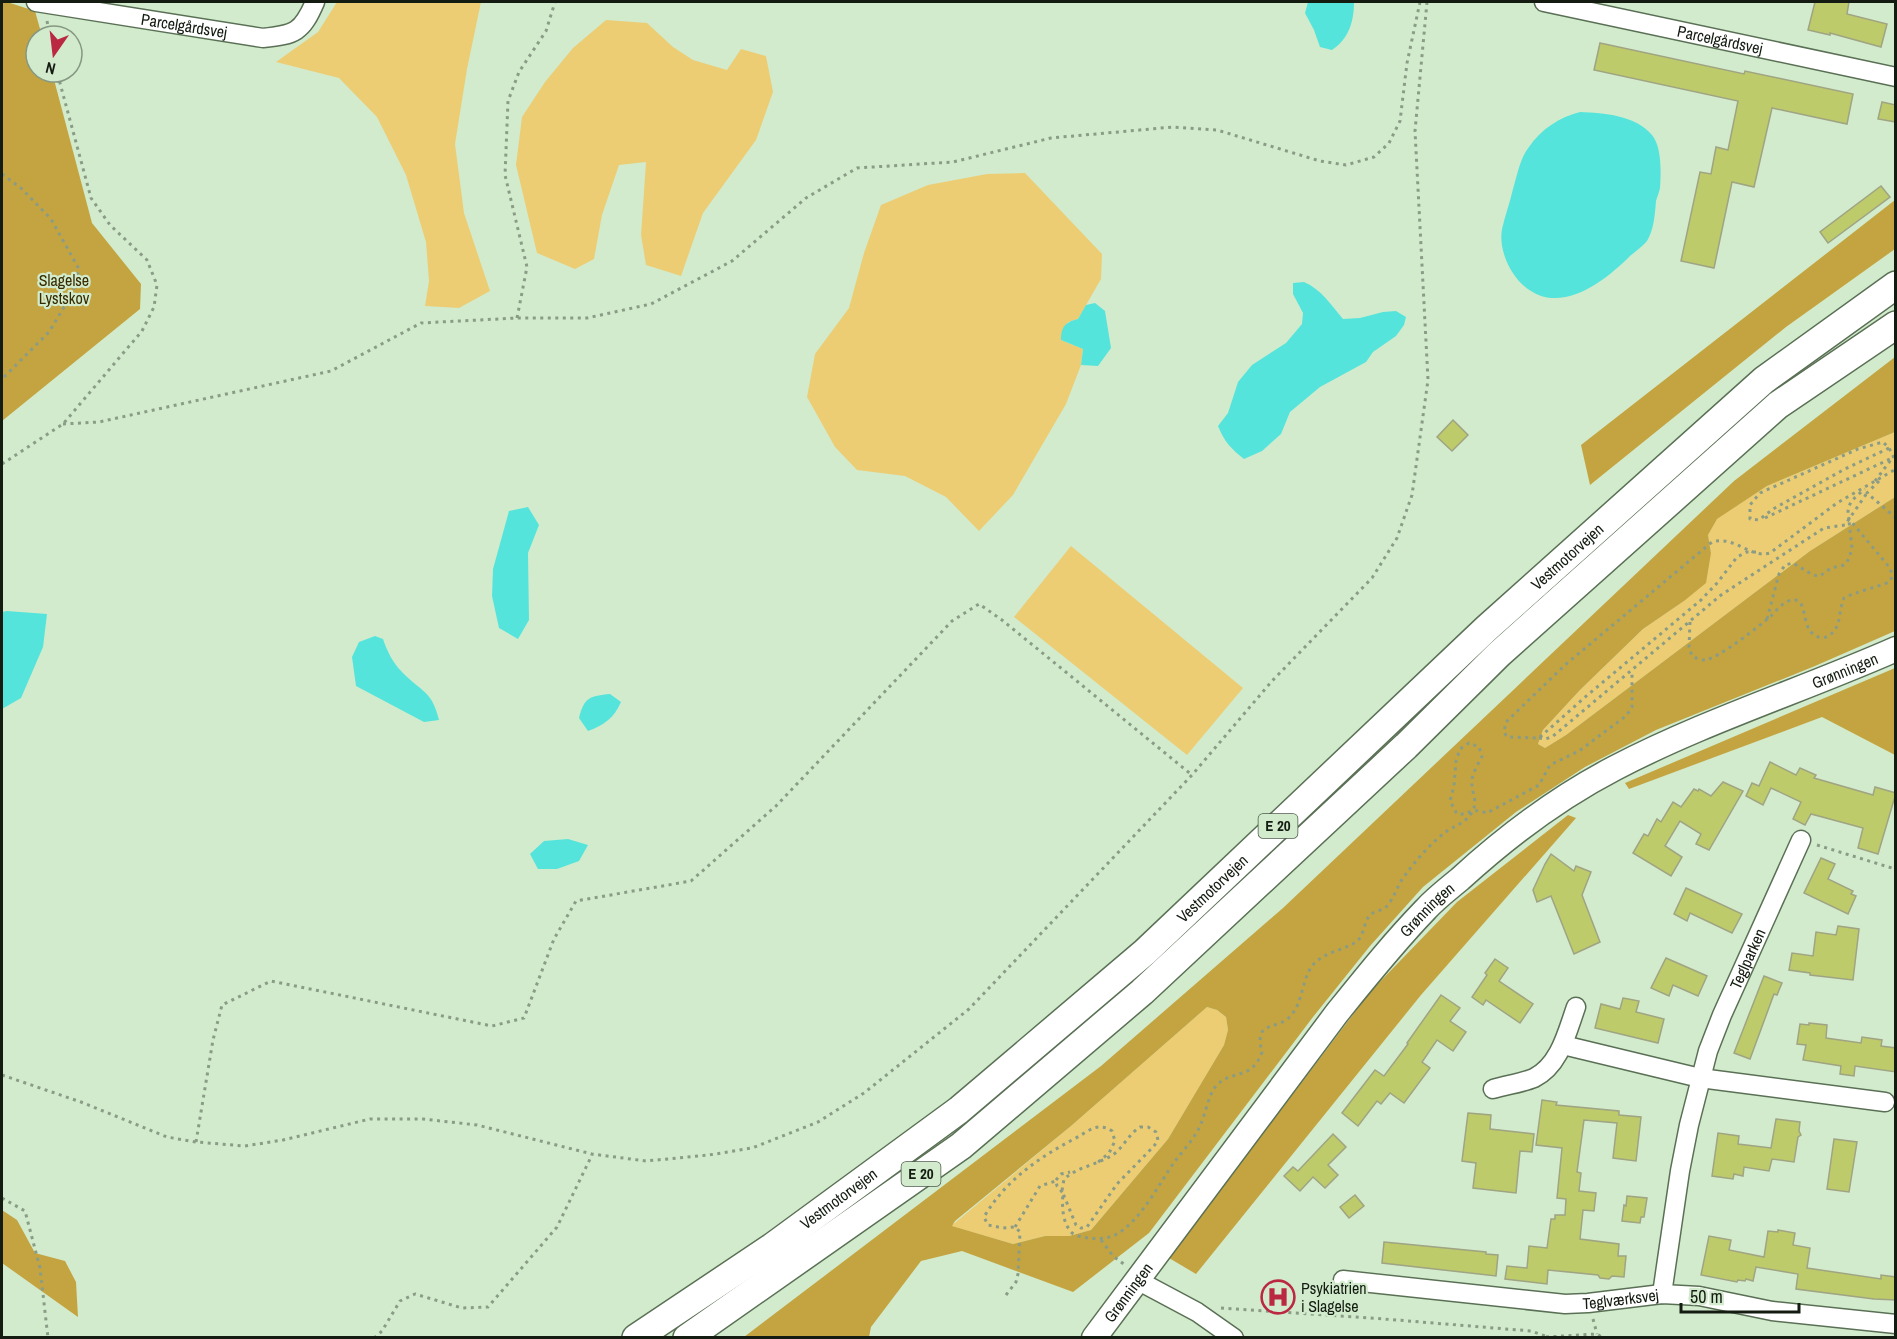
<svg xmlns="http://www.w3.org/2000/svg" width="1897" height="1339" font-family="'Archivo Narrow',sans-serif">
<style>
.green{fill:#eccd74}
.forest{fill:#c4a441;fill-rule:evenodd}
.water{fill:#55e4db}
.building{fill:#becb6b;stroke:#9fa482;stroke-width:1.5}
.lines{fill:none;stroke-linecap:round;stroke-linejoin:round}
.minor-casing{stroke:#5a7055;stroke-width:21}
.major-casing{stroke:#5a7055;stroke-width:27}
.highway-casing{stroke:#5a7055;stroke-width:30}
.path{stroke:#8a9c86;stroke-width:3;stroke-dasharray:3 4.5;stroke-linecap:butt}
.minor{stroke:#fff;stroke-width:18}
.major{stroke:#fff;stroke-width:24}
.highway{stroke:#fff;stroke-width:27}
.labels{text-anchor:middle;stroke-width:4.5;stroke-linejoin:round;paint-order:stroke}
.shield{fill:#d2ebcd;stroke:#4d5a4a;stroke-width:1.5}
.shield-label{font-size:15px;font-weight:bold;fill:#141c12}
.street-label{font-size:16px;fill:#141c12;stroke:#d2ebcd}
.park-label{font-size:16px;fill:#382b00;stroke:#d2ebcd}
.poi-label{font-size:16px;fill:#141c12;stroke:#d2ebcd;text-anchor:start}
</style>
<rect width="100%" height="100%" fill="#d2ebcd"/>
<g class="green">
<path d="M 337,2 L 481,2 L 467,69 L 455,144 L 464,213 L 490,291 L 459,308 L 425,306 L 429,281 L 426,242 L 406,175 L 377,117 L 339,78 L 276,62 L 318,32 Z"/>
<path d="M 606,20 L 647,23 L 673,47 L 693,60 L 727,70 L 741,49 L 766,56 L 773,92 L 756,140 L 703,213 L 681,276 L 646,265 L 641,235 L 646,162 L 619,165 L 602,215 L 594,259 L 575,269 L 537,253 L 516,165 L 522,117 L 545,82 L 573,48 Z"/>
<path d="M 1025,173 L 1102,254 L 1101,279 L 1078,319 L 1068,322 L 1061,340 L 1083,349 L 1081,365 L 1066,404 L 1013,495 L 979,531 L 946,497 L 905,476 L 857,470 L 835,447 L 807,397 L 815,354 L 849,308 L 864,253 L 881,205 L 928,185 L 987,174 Z"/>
<path d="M 1895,432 L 1895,497 L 1810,551 L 1566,735 L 1545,748 L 1538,744 L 1543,730 L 1580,690 L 1643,629 L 1684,601 L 1711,553 L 1708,535 L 1716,519 L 1767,486 Z"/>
<path d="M 1071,546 L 1243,688 L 1187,755 L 1014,617 Z"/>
<path d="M 1207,1007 L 1217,1010 L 1226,1017 L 1228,1030 L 1224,1045 L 1168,1139 L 1091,1230 L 1069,1236 L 1045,1236 L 1013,1244 L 951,1226 L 1071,1126 Z"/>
</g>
<g class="forest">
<path d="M 2,2 L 7,2 L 35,11 L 42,36 L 36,36 L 36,72 L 52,72 L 92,223 L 141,284 L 140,309 L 2,421 Z"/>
<path d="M 1895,200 L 1895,249 L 1786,327 L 1590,485 L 1581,445 Z"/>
<path d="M 1895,357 L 1895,432 L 1767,486 L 1717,519 L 1708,535 L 1711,553 L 1706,583 L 1684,601 L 1643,629 L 1580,690 L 1543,730 L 1538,744 L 1545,748 L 1566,735 L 1810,551 L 1895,497 L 1895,631 L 1815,666 L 1656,730 L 1585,767 L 1516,812 L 1423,887 L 1370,946 L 1313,1017 L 1149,1233 L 1073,1292 L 962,1251 L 921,1261 L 871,1327 L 869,1337 L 744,1337 L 1101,1066 L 1283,908 L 1734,481 ZM 1207,1007 L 1217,1010 L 1226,1017 L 1228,1030 L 1224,1045 L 1168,1139 L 1091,1230 L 1069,1236 L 1045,1236 L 1013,1244 L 952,1226 L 955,1221 L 1071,1126 Z"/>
<path d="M 1895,668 L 1895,755 L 1822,717 L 1629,789 L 1625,783 Z"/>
<path d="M 1568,815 L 1576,818 L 1421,995 L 1196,1274 L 1169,1258 L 1370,992 L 1457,902 Z"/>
<path d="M 2,1210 L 17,1220 L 35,1253 L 65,1261 L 76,1282 L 78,1317 L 2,1263 Z"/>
</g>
<g class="water">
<path d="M 1308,2 L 1354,2 C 1354,21 1349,39 1332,50 L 1320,47 L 1314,30 L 1305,13 Z"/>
<path d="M 1580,112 C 1604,113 1635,115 1652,135 C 1662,147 1661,173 1660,188 C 1659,193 1657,197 1656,201 C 1655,213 1654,230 1647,241 C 1643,246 1636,251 1630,256 C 1607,279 1565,313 1531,291 C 1512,280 1498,251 1502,229 C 1505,216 1510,202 1513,189 C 1517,176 1520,158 1529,147 C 1541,129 1560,117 1580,112 Z"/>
<path d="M 1304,282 C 1321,289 1332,306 1343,319 L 1360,318 L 1383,312 L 1396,311 L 1406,317 L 1404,325 L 1396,336 L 1373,352 L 1366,362 L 1320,387 L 1290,412 L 1281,434 L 1262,451 L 1244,459 C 1231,449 1224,441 1218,426 L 1228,413 L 1238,382 L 1252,365 L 1286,343 L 1302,324 L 1303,313 L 1293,294 L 1293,283 Z"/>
<path d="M 1095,303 L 1105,311 L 1111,348 L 1098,366 L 1081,365 L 1083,349 L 1061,340 C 1061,326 1066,322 1078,319 L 1086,305 Z"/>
<path d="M 528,507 L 539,525 L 528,553 L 529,620 L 518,639 L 499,628 L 492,596 L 493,569 L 509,511 Z"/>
<path d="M 7,611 L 47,614 L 43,647 L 21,698 L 2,709 L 2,612 Z"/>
<path d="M 375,636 L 383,639 C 387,651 393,663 402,672 C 421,692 432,690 439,720 L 424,722 L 356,686 L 352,657 L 359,642 Z"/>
<path d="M 610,694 L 621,702 C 614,718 604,725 588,731 L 579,718 C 584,697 590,696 610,694 Z"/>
<path d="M 568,839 L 588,845 L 579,861 L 557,869 L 538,869 L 530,854 L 544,841 Z"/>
</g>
<g class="building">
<path d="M 1815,2 L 1849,2 L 1847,14 L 1887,24 L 1881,47 L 1830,33 L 1830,35 L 1808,30 Z"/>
<path d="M 1600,43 L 1744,74 L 1745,71 L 1853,94 L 1847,124 L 1772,108 L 1754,187 L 1732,182 L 1714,268 L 1681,261 L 1700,172 L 1711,174 L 1716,147 L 1728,150 L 1738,101 L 1594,70 Z"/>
<path d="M 1882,102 L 1896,105 L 1896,122 L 1878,119 Z"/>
<path d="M 1881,186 L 1890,197 L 1828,243 L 1820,232 Z"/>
<path d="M 1453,420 L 1468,435 L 1452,451 L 1437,437 Z"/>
<path d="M 1770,762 L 1796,775 L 1800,768 L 1816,775 L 1814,778 L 1873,795 L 1875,787 L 1896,793 L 1878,854 L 1858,848 L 1863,828 L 1811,814 L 1805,825 L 1793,819 L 1801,802 L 1771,788 L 1763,805 L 1746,796 L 1752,783 L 1759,786 Z"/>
<path d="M 1723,782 L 1743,791 L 1709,850 L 1696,844 L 1701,834 L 1680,821 L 1665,846 L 1682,857 L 1671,876 L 1633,853 L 1644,834 L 1648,836 L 1657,819 L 1661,822 L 1673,802 L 1681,807 L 1694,789 L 1698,791 L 1699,789 L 1711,796 Z"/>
<path d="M 1551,854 L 1574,871 L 1576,866 L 1591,872 L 1582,895 L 1600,942 L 1574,954 L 1551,896 L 1537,902 L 1533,890 L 1545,864 Z"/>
<path d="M 1821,858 L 1835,864 L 1828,879 L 1853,891 L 1851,894 L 1856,896 L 1848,914 L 1804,893 Z"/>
<path d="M 1686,888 L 1742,914 L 1732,933 L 1690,913 L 1687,921 L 1674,914 Z"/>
<path d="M 1838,926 L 1859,929 L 1853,980 L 1810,975 L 1810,973 L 1789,970 L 1792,953 L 1813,956 L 1816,932 L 1836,935 Z"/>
<path d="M 1666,958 L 1707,976 L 1698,996 L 1673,985 L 1669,996 L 1651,988 Z"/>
<path d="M 1495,959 L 1508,968 L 1499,981 L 1533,1004 L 1520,1023 L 1486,1000 L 1483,1005 L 1472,997 L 1487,975 L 1485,973 Z"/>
<path d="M 1764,976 L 1782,983 L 1777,995 L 1774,994 L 1750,1059 L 1734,1053 Z"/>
<path d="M 1441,995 L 1460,1008 L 1450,1021 L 1466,1032 L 1453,1051 L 1437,1040 L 1422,1062 L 1430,1068 L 1404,1103 L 1390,1093 L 1381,1104 L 1377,1101 L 1358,1126 L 1342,1113 L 1375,1070 L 1384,1076 L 1408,1044 L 1407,1043 Z"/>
<path d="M 1623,998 L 1639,1001 L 1636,1012 L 1664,1019 L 1658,1043 L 1595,1028 L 1601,1004 L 1620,1009 Z"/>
<path d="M 1809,1023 L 1827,1025 L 1826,1038 L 1861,1043 L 1862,1037 L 1882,1040 L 1881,1046 L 1896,1048 L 1896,1072 L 1855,1066 L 1854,1076 L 1840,1074 L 1841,1066 L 1803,1060 L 1806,1045 L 1797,1044 L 1800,1024 L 1809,1025 Z"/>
<path d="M 1542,1100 L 1557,1102 L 1556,1105 L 1619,1111 L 1619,1115 L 1641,1117 L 1636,1161 L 1613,1158 L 1617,1123 L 1584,1120 L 1577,1172 L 1581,1173 L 1579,1191 L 1596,1193 L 1594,1211 L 1583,1210 L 1580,1239 L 1619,1244 L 1618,1256 L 1626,1256 L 1624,1277 L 1612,1276 L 1609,1279 L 1600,1278 L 1598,1275 L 1548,1270 L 1547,1284 L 1505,1279 L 1507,1266 L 1527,1268 L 1529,1246 L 1547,1248 L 1551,1219 L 1555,1219 L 1555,1215 L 1565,1215 L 1566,1199 L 1557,1198 L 1562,1148 L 1536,1145 Z"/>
<path d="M 1468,1113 L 1491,1115 L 1490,1129 L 1534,1134 L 1532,1152 L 1520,1151 L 1516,1193 L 1473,1188 L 1476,1163 L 1462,1161 Z"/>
<path d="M 1776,1119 L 1800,1122 L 1799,1131 L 1801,1135 L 1798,1137 L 1794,1162 L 1772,1159 L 1769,1171 L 1744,1167 L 1743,1176 L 1734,1174 L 1733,1179 L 1712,1176 L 1718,1133 L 1739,1136 L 1738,1144 L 1771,1148 Z"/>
<path d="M 1333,1134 L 1346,1147 L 1328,1165 L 1338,1175 L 1325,1188 L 1313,1177 L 1300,1191 L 1284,1176 L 1293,1167 L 1298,1171 Z"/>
<path d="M 1834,1139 L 1857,1142 L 1849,1192 L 1827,1189 Z"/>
<path d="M 1355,1195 L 1364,1206 L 1349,1218 L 1340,1207 Z"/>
<path d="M 1627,1196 L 1647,1198 L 1644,1217 L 1641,1217 L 1640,1223 L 1622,1221 L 1624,1205 L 1626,1206 Z"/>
<path d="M 1778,1230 L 1795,1233 L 1793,1245 L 1810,1248 L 1807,1268 L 1881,1279 L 1881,1275 L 1896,1277 L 1896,1300 L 1874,1299 L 1796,1289 L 1798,1274 L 1756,1267 L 1753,1281 L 1746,1279 L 1745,1281 L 1738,1280 L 1737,1282 L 1701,1275 L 1709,1236 L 1731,1240 L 1729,1250 L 1764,1257 L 1768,1231 L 1778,1232 Z"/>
<path d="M 1384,1242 L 1486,1252 L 1486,1254 L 1498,1255 L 1496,1276 L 1382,1263 Z"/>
</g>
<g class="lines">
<defs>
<g id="minor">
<path id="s1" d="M 36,2 L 263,38 C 295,35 302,32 315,2"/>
<path id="s2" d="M 1544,2 L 1896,77"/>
<path d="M 1563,1045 L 1700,1078 L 1885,1102"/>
<path d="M 1493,1089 C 1506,1085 1522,1083 1534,1078 C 1560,1065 1567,1032 1576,1007"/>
<path d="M 1137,1280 L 1197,1312 L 1234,1338"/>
<path id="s3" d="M 1343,1280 L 1565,1304 L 1588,1303 L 1662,1294 L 1699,1296 L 1772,1311 L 1896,1324"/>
<path id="s4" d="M 1662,1294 L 1680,1171 L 1689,1125 L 1708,1051 L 1722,1015 L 1801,840"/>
</g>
<g id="major">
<path id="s5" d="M 1094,1338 L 1337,1013 C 1366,977 1394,942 1426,909 C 1436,898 1448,889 1460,879 C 1506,837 1559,797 1615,768 C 1705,721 1803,690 1896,649"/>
</g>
<g id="highway">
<path id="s6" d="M 636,1338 L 772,1247 L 959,1110 L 1145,952 L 1487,628 L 1764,380 L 1896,285"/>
<path d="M 687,1338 L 961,1146 L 1142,992 L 1406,746 L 1499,654 L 1778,405 L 1896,325"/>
</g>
</defs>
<use href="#minor" class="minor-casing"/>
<use href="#major" class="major-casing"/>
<use href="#highway" class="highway-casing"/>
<g class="path">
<path d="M 47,21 L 50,36"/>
<path d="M 2,174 L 22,189 L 51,219 L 79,269 L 72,294 L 49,332 L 4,377 L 2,378"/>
<path d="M 517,318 L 527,267 L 505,175 L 508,101 L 519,72 L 546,31 L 555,2"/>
<path d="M 63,424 L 99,422 L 331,371 L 421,323 L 517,318 L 587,318 L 651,304 L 732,261 L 806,198 L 857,168 L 953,162 L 1051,138 L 1173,127 L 1217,130 L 1320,161 L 1346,165 L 1374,157 L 1389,143 L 1400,121 L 1407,63 L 1420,2"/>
<path d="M 1889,448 L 1843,470 L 1773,509 L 1759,520 L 1750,519 L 1750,505 L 1760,493 L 1858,449 L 1883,442 L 1889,448 L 1896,462"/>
<path d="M 2,464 L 63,424 L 142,331 L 154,307 L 157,285 L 147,260 L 110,225 L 91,198 L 57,72"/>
<path d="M 1875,481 L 1893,457"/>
<path d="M 1879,481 L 1867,493 L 1896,518"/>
<path d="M 1765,518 L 1892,458"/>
<path d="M 1756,552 L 1747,552 L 1737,557 L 1718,582 L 1701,600 L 1584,698 L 1539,738 L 1507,737 L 1504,732 L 1506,722 L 1565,665 L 1712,542 C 1734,535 1751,559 1770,553 L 1837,503 L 1896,469"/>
<path d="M 1767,619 L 1779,574 L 1785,565 L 1793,563 L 1813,575 L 1820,576 L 1831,568 L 1844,565 L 1849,559 L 1852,548 L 1849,521"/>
<path d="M 1690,622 L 1689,647 L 1692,656 C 1696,658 1701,660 1705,660 C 1716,660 1761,625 1771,616 C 1776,611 1784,600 1793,600 C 1811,599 1797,635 1823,638 C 1843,632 1837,614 1844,598 C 1852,593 1887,584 1889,582 C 1893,578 1892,573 1890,568 L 1849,519 C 1845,504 1854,498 1865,489"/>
<path d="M 1539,738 L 1545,739 L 1552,737 L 1721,595 L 1824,528 L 1845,525 L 1867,493"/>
<path d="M 1817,845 L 1895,869"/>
<path d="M 2,1075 L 81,1102 L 167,1137 L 196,1142 L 245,1146 L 283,1140 L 370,1119 L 423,1119 L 477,1125 L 592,1154 L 646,1161 L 709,1155 L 752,1148 L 818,1122 L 864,1093 L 969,1009 L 1192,775 L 1272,681 L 1372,578 L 1397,538 L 1412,495 L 1428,380 L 1415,131 L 1427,2"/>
<path d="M 1140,1127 L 1148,1127 L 1156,1132 L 1158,1140 L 1154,1146 L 1117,1184 L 1087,1227 L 1081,1228 L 1076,1225 L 1062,1191 L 1064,1179 C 1079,1166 1098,1165 1114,1154 C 1124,1146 1130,1133 1140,1127 Z"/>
<path d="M 196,1142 L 213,1040 L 222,1005 L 271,981 L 492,1026 L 524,1018 L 554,939 L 576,901 L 691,881 L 776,806 L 952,621 L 979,604 L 1002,620 L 1192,775"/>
<path d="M 1056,1180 L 1061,1174 L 1070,1172"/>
<path d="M 2,1198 L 25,1211 L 40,1268 L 48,1338"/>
<path d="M 1015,1227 L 1040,1186 L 1056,1181 L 1057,1186 L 1063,1193 C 1062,1206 1062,1221 1071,1232 C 1075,1236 1083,1237 1088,1238 C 1097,1239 1106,1239 1115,1235 C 1140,1222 1159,1184 1175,1161 C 1183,1151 1193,1140 1199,1128 C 1205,1117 1208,1095 1216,1086 C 1231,1069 1252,1081 1262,1052 C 1253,1017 1279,1033 1293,1013 C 1303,999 1302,980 1312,966 C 1323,952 1342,951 1356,942 C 1365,936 1363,921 1371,914 C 1376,911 1383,910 1387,906 C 1395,897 1398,883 1406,874 C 1417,859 1432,842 1447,831 C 1456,825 1466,823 1472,812 C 1479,801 1471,793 1472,781 C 1472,773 1479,763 1482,756 L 1479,747 L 1469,743 L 1460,749 L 1456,761 L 1454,786 L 1450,801 L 1457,814 C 1464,815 1467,812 1474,811 C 1478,810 1484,812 1487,813 L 1539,785 L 1550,765 L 1579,751 L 1626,716 L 1632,707 L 1632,671"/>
<path d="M 1101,1240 L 1113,1256 L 1125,1265"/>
<path d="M 1006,1295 L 1016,1282 L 1018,1274 L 1020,1232 L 1015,1227 L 1003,1228 L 988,1225 L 984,1217 C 1005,1181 1038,1158 1074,1139 C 1088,1132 1097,1121 1112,1131 L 1115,1141 L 1109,1153 L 1096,1164"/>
<path d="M 1221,1308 L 1384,1319 L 1531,1331 L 1548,1337"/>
<path d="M 1593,1319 L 1597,1334"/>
<path d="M 1546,1337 L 1597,1334 L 1603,1338"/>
<path d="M 374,1338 L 382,1331 L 400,1301 L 415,1294 L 462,1308 L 488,1307 L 557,1227 L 592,1155"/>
</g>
<use href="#minor" class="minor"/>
<use href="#major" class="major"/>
<use href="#highway" class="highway"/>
</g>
<defs>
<symbol id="hospital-ring" viewBox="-11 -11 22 22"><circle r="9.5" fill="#d2ebcd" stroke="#ba2841" stroke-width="1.5"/><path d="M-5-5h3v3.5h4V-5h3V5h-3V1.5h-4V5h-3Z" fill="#ba2841"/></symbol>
</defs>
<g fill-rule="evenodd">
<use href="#hospital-ring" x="1259" y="1278" width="38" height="38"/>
</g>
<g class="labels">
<g class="shield">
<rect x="1258.5" y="814" width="39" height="24" rx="4.5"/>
<rect x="901.5" y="1162" width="39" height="24" rx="4.5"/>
</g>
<g class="shield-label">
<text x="1278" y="831">E 20</text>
<text x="921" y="1179">E 20</text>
</g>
<g class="street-label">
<text dy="6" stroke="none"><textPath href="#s1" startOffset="150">Parcelgårdsvej</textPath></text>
<text dy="6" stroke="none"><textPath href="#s2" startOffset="180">Parcelgårdsvej</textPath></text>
<text dy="6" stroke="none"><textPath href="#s6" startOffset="1218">Vestmotorvejen</textPath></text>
<text dy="6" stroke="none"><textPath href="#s5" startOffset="1029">Grønningen</textPath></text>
<text dy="6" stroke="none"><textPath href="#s6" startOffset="732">Vestmotorvejen</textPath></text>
<text dy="6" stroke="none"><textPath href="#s5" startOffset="543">Grønningen</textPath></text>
<text dy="6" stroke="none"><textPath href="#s4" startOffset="348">Teglparken</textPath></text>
<text dy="6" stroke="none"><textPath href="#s6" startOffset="246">Vestmotorvejen</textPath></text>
<text dy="6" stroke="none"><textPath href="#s5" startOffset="57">Grønningen</textPath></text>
<text dy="6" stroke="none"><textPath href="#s3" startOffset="279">Teglværksvej</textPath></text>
</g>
<g class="park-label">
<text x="64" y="286">Slagelse<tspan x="64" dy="18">Lystskov</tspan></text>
</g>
<g class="poi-label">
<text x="1301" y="1294">Psykiatrien<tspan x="1301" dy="18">i Slagelse</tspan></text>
</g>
</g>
<rect width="1897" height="1339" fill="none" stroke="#141c12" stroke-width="6"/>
<g transform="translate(54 54) rotate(194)"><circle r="28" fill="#d2ebcd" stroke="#869882" stroke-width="1.5"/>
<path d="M0-4.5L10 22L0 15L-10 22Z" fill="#ba2841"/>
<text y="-9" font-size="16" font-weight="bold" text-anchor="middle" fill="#141c12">N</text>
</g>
<path d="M1681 1303v9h118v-9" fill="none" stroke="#141c12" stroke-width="3"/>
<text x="1690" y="1303" font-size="18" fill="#141c12" stroke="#d2ebcd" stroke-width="4.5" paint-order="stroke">50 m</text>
</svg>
